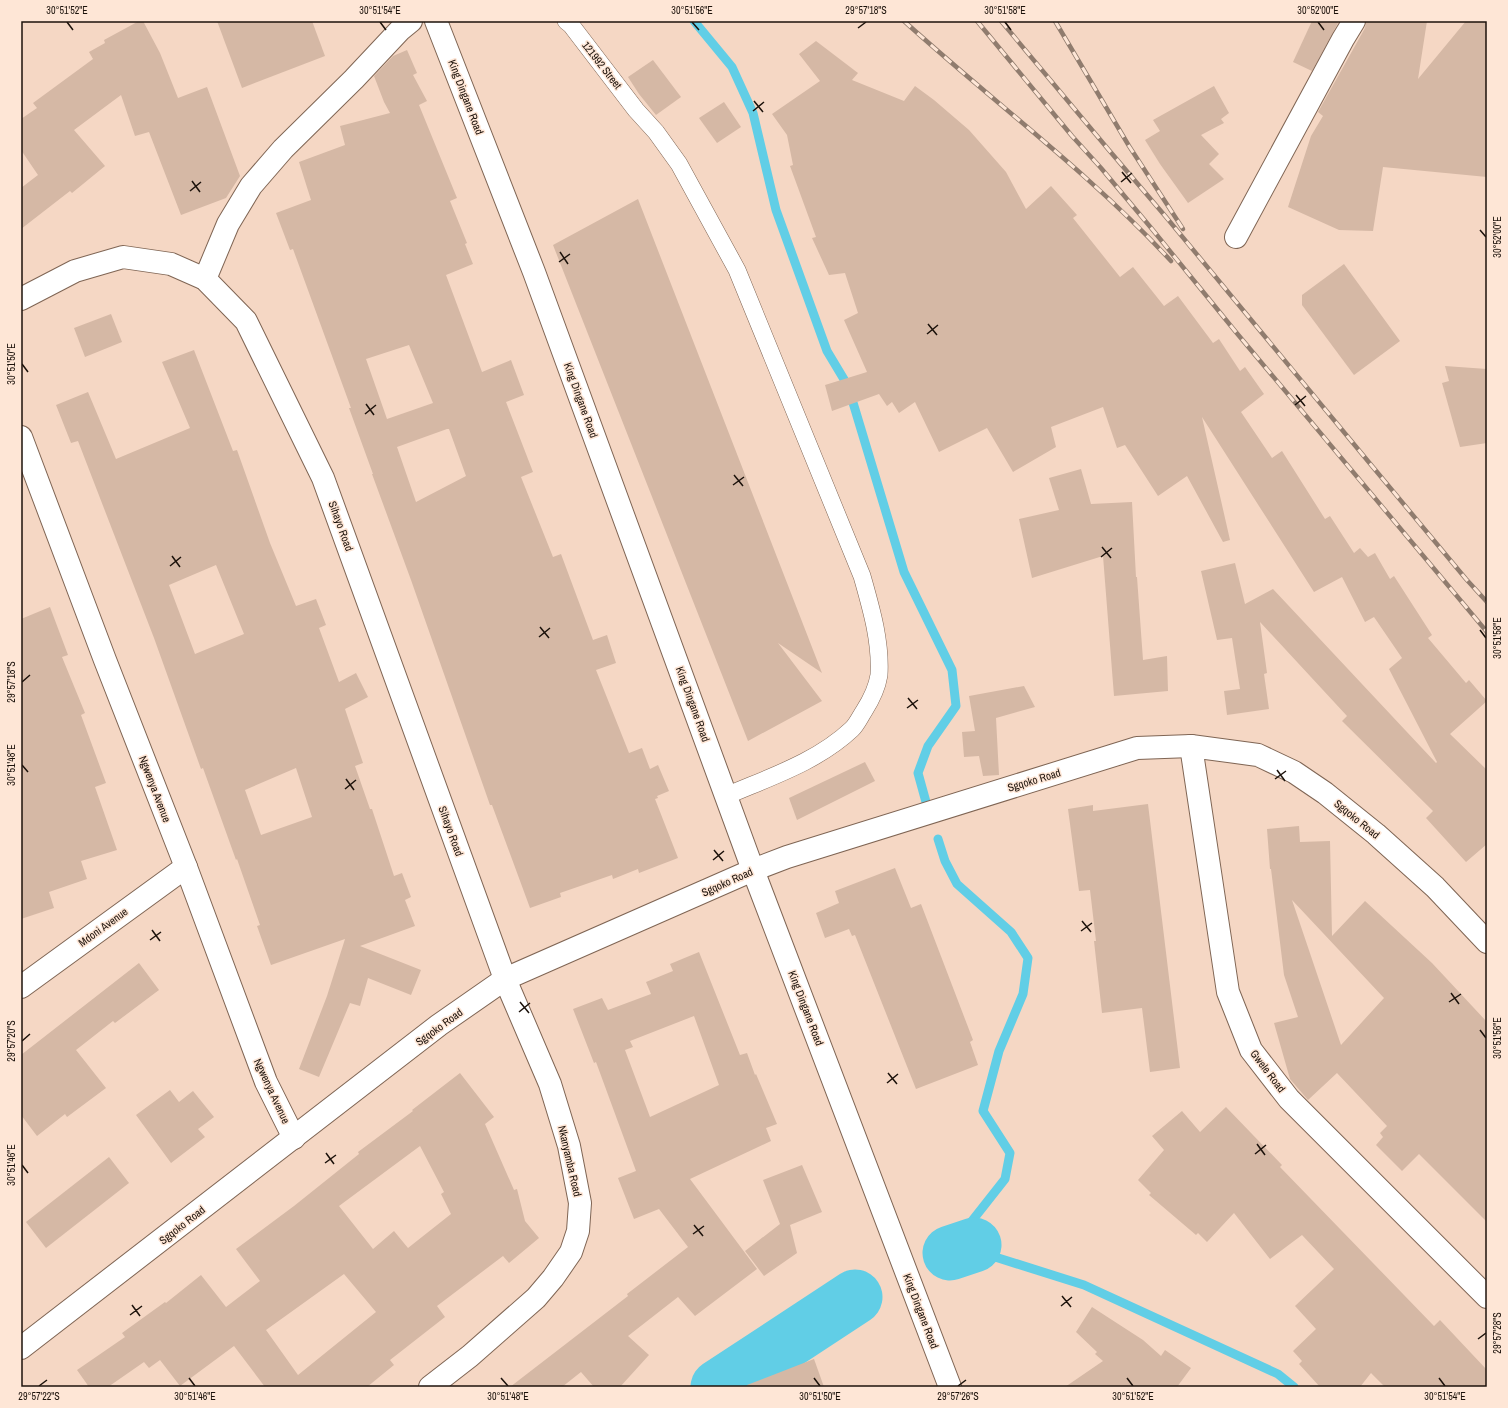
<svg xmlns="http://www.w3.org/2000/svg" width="1508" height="1408" font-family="'Archivo Narrow',sans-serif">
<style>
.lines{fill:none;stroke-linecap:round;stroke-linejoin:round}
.stream{stroke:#61cee6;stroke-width:9}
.river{stroke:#61cee6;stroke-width:55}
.building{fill:#d5b8a5;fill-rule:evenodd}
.service-casing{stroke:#7f6554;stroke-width:18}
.minor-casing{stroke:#7f6554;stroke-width:24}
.tertiary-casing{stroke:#7f6554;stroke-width:24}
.service{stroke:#fff;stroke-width:17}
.minor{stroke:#fff;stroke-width:22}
.tertiary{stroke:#fff;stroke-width:22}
.rail-casing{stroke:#907c6e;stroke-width:4.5}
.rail{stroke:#fee6d6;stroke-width:3;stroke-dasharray:9;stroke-linecap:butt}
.ticks{fill:none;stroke:#1c120b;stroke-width:1.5}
.labels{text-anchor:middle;stroke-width:3;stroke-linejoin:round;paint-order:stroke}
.street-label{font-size:11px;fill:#1c120b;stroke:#fee6d6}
.neatline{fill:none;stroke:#1c120b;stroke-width:1.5}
.ticks-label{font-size:10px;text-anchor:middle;fill:#1c120b}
</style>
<rect width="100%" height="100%" fill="#f5d7c4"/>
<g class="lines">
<g class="stream">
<path d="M 694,21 L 732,67 L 753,113 L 776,210 L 827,351 L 848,386 L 904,572 L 952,670 L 956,706 L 928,746 L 918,773 L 926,802"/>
<path d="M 938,839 L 945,861 L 957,884 L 1011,932 L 1028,958 L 1023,994 L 999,1051 L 983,1111 L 1010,1153 L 1005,1179 L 968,1226 L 974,1245 L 992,1256 L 1084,1285 L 1278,1374 L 1294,1387"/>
</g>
<g class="river">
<path d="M 950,1253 L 974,1245"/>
<path d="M 718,1387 L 855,1297"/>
</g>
</g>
<g class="building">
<path d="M 139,21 L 143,21 L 160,53 L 178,98 L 207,87 L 240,176 L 226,198 L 181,215 L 149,132 L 135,136 L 121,95 L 74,130 L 105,166 L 72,193 L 70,191 L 21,229 L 21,188 L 38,175 L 21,150 L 21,119 L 37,108 L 33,103 L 93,59 L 89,52 L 105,43 L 104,40 Z"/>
<path d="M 217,21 L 312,21 L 325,56 L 242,88 Z"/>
<path d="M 1312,21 L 1339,21 L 1312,71 L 1293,62 Z"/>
<path d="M 1366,21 L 1427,21 L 1418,79 L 1466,21 L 1487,21 L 1487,177 L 1383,167 L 1373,231 L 1339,230 L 1288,207 L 1311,136 L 1323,116 L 1318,112 L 1365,28 Z"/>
<path d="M 816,41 L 858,73 L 852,80 L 904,101 L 915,86 L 934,100 L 969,130 L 1006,172 L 1026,209 L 1051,186 L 1077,215 L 1073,218 L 1120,277 L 1133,267 L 1164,306 L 1178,296 L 1213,343 L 1219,339 L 1240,371 L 1245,367 L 1264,394 L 1241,412 L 1272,458 L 1282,451 L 1325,519 L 1330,516 L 1354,553 L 1360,548 L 1368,557 L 1375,553 L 1390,579 L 1394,576 L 1432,635 L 1428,638 L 1466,683 L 1469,680 L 1487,701 L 1450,734 L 1487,770 L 1487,844 L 1466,862 L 1426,818 L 1433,811 L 1342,721 L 1347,716 L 1260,622 L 1267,673 L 1264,674 L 1269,709 L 1227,715 L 1224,691 L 1240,689 L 1232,638 L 1217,640 L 1201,571 L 1235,563 L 1245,604 L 1273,589 L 1436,763 L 1437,762 L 1389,669 L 1402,658 L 1374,617 L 1365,622 L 1342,577 L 1314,592 L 1202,417 L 1230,540 L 1223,542 L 1187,476 L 1158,496 L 1125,445 L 1117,448 L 1103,407 L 1051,427 L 1056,447 L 1013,472 L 987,428 L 939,452 L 915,402 L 899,413 L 892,402 L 887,406 L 879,394 L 832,411 L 825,385 L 867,372 L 844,320 L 858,313 L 845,273 L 829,275 L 812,238 L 816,237 L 790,166 L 793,165 L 787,135 L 772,114 L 820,81 L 799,54 Z"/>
<path d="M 407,50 L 417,73 L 413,75 L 427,101 L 419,105 L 457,198 L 450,201 L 467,243 L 465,244 L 473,264 L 446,275 L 482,372 L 511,360 L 524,395 L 506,402 L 533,472 L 521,477 L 553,557 L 561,554 L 593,640 L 607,635 L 616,663 L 596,670 L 629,753 L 642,748 L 650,769 L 658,765 L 669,791 L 657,796 L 658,798 L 655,799 L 678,858 L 639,873 L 638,869 L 613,879 L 612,875 L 560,893 L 561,897 L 530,908 L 492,805 L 490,805 L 411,580 L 372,474 L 373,474 L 349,408 L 351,408 L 293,249 L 290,250 L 276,213 L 311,200 L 299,162 L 345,145 L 340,126 L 390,113 L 384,102 L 374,76 L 393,56 ZM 409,345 L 433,403 L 387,419 L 366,359 ZM 447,429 L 449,429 L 466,476 L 416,502 L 397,447 Z"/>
<path d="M 653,60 L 681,97 L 656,115 L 639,94 L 628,77 Z"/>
<path d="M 1214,86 L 1229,113 L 1221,119 L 1224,123 L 1201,135 L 1219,154 L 1209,164 L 1224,179 L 1188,203 L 1160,164 L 1145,140 L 1160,131 L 1153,120 Z"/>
<path d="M 724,102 L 741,127 L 717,143 L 699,118 Z"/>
<path d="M 638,199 L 822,673 L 778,643 L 822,701 L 748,741 L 553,245 Z"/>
<path d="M 1344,264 L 1400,341 L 1354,375 L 1302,305 L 1302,295 Z"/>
<path d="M 111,314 L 122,342 L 85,357 L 74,328 Z"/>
<path d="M 194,350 L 233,451 L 237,450 L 270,543 L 296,606 L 316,599 L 326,625 L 319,628 L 339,682 L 356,673 L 368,697 L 345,709 L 363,763 L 355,766 L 370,809 L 372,809 L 394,876 L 402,873 L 411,897 L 405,900 L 415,926 L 360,946 L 421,970 L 411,995 L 368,978 L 360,1006 L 350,1003 L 319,1077 L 299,1069 L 327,996 L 345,939 L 271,965 L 257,926 L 260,925 L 237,859 L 236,860 L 203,768 L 201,769 L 154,638 L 78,441 L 71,443 L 56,405 L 88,392 L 116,459 L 190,428 L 162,362 ZM 216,565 L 244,634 L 195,654 L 169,585 ZM 296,768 L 312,817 L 261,835 L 245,790 Z"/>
<path d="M 1445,366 L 1487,369 L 1487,443 L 1460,447 L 1442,383 L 1449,381 Z"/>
<path d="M 1081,469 L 1091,504 L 1132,502 L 1136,577 L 1137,577 L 1143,660 L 1167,656 L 1168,691 L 1114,696 L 1103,556 L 1032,578 L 1019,519 L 1059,510 L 1049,478 Z"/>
<path d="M 50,607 L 68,655 L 62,657 L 85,713 L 81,715 L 106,783 L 95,787 L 117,850 L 81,861 L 87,879 L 49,892 L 54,908 L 21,919 L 21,619 Z"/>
<path d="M 1024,686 L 1035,707 L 996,718 L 999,775 L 983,776 L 979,756 L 964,757 L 962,732 L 975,731 L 969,696 Z"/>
<path d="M 865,762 L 875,781 L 797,820 L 789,798 Z"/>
<path d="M 1148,804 L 1180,1068 L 1150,1072 L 1142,1008 L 1102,1013 L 1094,941 L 1096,941 L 1090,890 L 1079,891 L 1068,809 L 1093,805 L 1093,811 Z"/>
<path d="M 1299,826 L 1300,842 L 1330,841 L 1332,936 L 1365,901 L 1432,963 L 1487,1022 L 1487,1222 L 1419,1154 L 1402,1171 L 1376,1145 L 1383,1137 L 1380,1133 L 1387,1126 L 1337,1073 L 1308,1100 L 1290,1079 L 1274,1023 L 1298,1017 L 1284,975 L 1271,869 L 1270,869 L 1267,829 ZM 1292,900 L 1384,998 L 1341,1045 Z"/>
<path d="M 895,868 L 911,908 L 921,904 L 973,1040 L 970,1042 L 978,1065 L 916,1089 L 855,935 L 852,936 L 849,929 L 825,938 L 816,913 L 839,903 L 835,891 Z"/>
<path d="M 699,952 L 740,1055 L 747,1053 L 755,1075 L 756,1074 L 777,1124 L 766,1128 L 771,1141 L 690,1179 L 757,1269 L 695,1316 L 678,1297 L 628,1336 L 649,1355 L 620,1387 L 594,1387 L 581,1372 L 562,1387 L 510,1387 L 628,1296 L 627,1294 L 688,1247 L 659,1209 L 634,1219 L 618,1178 L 636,1171 L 596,1062 L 594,1063 L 573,1009 L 602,998 L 608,1010 L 651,994 L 646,982 L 673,971 L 670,964 ZM 694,1016 L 719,1085 L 650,1117 L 625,1050 L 633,1047 L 630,1041 Z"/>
<path d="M 139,963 L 159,990 L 115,1023 L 113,1021 L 76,1050 L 106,1088 L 67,1117 L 65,1114 L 37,1136 L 21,1115 L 21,1055 Z"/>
<path d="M 460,1073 L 494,1117 L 485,1124 L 514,1190 L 517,1189 L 525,1221 L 539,1238 L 509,1263 L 503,1256 L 437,1306 L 445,1317 L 390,1360 L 394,1365 L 367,1387 L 265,1387 L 234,1346 L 180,1386 L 160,1360 L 149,1368 L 144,1362 L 108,1387 L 89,1387 L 77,1370 L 125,1337 L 122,1333 L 165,1302 L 166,1303 L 201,1275 L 226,1307 L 260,1281 L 236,1249 L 294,1206 L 359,1154 L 358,1152 L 413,1111 L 412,1110 ZM 420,1146 L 444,1192 L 441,1194 L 451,1214 L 408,1248 L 394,1231 L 373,1249 L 339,1206 ZM 344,1274 L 376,1312 L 298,1375 L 266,1330 Z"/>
<path d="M 170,1090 L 179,1102 L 193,1091 L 214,1117 L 198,1129 L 205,1137 L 171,1163 L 136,1115 Z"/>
<path d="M 1226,1107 L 1282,1165 L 1280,1167 L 1434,1326 L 1440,1320 L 1487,1370 L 1487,1387 L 1385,1387 L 1371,1373 L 1360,1387 L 1320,1387 L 1299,1364 L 1302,1361 L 1293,1351 L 1316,1329 L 1295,1306 L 1334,1269 L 1302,1235 L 1270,1259 L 1234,1213 L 1207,1242 L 1198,1233 L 1196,1235 L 1149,1195 L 1151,1193 L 1138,1180 L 1164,1150 L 1152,1136 L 1182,1111 L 1200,1132 Z"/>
<path d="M 109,1157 L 129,1183 L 46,1248 L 26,1222 Z"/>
<path d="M 802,1165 L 822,1212 L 790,1225 L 797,1253 L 764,1276 L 745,1251 L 780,1224 L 763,1180 Z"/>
<path d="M 1092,1307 L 1143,1340 L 1161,1356 L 1165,1350 L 1191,1368 L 1177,1387 L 1065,1387 L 1103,1361 L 1095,1354 L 1097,1352 L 1076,1332 Z"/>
<path d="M 814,1359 L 824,1387 L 747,1387 L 747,1385 Z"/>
</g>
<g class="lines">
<defs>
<path id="service" d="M 566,21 L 571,25 L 636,110 L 656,132 L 679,164 L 737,270 L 862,576 C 871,608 881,641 879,675 C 877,688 871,700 864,711 C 860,717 857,724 852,729 C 817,762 770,777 726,796"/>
<g id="minor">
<path d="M 1236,237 L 1343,39 L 1354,21"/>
<path d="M 205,279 L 228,224 L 251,186 L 283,149 L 354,79 L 400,30 L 411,21"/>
<path d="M 21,299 L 75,271 L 123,257 L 171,264 L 205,279 L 246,321 L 323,478 L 505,979 L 550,1084 L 569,1146 L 580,1203 L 578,1231 L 571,1252 L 553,1278 L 536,1298 L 470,1356 L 430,1387"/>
<path d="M 21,437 L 105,660 L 186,867 L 266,1082 L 294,1138"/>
<path d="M 1191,746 L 1228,992 L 1251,1050 L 1289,1099 L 1487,1297"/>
<path d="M 21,987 L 186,867"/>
<path d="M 21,1348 L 439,1025 L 505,979 L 753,870 L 787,857 L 1137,748 L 1191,746 L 1258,755 L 1294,772 L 1325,793 L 1376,834 L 1435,887 L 1487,942"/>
</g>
<path id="tertiary" d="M 436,21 L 534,272 L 753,870 L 950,1387"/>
</defs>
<use href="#service" class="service-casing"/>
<use href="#minor" class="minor-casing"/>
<use href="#tertiary" class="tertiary-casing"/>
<use href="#service" class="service"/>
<use href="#minor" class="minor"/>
<use href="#tertiary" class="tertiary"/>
<defs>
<g id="rail">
<path d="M 904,21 C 992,101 1090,173 1171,261"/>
<path d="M 977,21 L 1072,136 L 1101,168 L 1152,229 L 1235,331 L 1487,632"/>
<path d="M 1001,21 L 1108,149 L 1166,217 L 1372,466 L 1466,579 L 1487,602"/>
<path d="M 1055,21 L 1129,146 L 1183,229"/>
</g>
</defs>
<use href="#rail" class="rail-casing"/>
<use href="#rail" class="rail"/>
</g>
<path class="ticks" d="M 67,22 L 73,30M 380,22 L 386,30M 692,22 L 699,30M 1005,22 L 1011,30M 1318,22 L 1324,30M 858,28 L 866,22M 754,101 L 763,112M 753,111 L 764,102M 1122,172 L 1131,183M 192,181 L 200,192M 1121,182 L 1132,173M 190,191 L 201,182M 1480,230 L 1486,237M 560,252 L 568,264M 559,262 L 570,254M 928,324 L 937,335M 927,334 L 938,325M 22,364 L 28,372M 1296,395 L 1305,406M 366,404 L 374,415M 1295,405 L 1306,396M 365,414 L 376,405M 734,475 L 743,486M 733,485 L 744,477M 1102,547 L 1111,558M 172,556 L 180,567M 1101,557 L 1112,548M 170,566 L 181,557M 540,627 L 549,638M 1480,630 L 1486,638M 539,637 L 550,628M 22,682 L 30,675M 908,698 L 917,709M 907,708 L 918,700M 22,765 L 28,772M 1277,770 L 1285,781M 346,779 L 354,790M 1275,779 L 1286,771M 345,789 L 356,780M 714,850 L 723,861M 713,860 L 724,851M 1082,921 L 1091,932M 152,930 L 160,941M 1081,931 L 1092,923M 150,940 L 161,932M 1451,993 L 1459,1004M 520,1002 L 529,1013M 1449,1002 L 1461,994M 519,1012 L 530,1003M 1480,1030 L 1486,1038M 22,1041 L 30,1034M 888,1073 L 897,1084M 887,1083 L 898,1074M 1257,1144 L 1265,1155M 326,1153 L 334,1164M 1255,1154 L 1266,1145M 325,1163 L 336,1155M 22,1165 L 28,1173M 694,1225 L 703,1236M 693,1234 L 704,1226M 1062,1296 L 1071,1307M 132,1305 L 140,1316M 1061,1306 L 1072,1297M 130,1315 L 142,1306M 1478,1339 L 1486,1333M 189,1378 L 195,1386M 501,1378 L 508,1386M 814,1378 L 820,1386M 1127,1378 L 1133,1386M 1439,1378 L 1445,1386M 39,1386 L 47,1380M 958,1386 L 966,1380"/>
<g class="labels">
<g class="street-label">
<text transform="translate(602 65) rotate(52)" y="4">121992 Street</text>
<text transform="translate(466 97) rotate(69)" y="4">King Dingane Road</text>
<text transform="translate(581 400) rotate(70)" y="4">King Dingane Road</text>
<text transform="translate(341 526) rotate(70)" y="4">Sihayo Road</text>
<text transform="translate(693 704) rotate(70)" y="4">King Dingane Road</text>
<text transform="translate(1034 780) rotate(-17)" y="4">Sgqoko Road</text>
<text transform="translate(155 789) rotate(69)" y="4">Ngwenya Avenue</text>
<text transform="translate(1357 819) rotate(39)" y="4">Sgqoko Road</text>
<text transform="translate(451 831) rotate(70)" y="4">Sihayo Road</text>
<text transform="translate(727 882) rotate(-24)" y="4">Sgqoko Road</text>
<text transform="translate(103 927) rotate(-36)" y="4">Mdoni Avenue</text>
<text transform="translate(806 1008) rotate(69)" y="4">King Dingane Road</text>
<text transform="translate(439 1027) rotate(-36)" y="4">Sgqoko Road</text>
<text transform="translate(1268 1071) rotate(53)" y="4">Gwele Road</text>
<text transform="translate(272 1091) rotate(65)" y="4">Ngwenya Avenue</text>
<text transform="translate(570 1161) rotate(77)" y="4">Nkanyamba Road</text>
<text transform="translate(182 1225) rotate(-38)" y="4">Sgqoko Road</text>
<text transform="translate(921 1311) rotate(69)" y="4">King Dingane Road</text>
</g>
</g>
<rect width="1508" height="1408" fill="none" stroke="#fee6d6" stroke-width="44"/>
<rect x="22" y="22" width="1464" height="1364" class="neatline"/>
<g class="ticks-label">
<text x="67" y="14">30°51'52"E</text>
<text x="380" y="14">30°51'54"E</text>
<text x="692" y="14">30°51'56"E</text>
<text x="866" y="14">29°57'18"S</text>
<text x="1005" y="14">30°51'58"E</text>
<text x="1318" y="14">30°52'00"E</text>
<text transform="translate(1497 237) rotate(-90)" y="4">30°52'00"E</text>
<text transform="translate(11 364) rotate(-90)" y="4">30°51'50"E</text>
<text transform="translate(1497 638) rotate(-90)" y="4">30°51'58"E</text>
<text transform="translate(11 682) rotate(-90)" y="4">29°57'18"S</text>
<text transform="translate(11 765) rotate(-90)" y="4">30°51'48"E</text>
<text transform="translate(1497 1038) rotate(-90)" y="4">30°51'56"E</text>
<text transform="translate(11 1041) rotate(-90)" y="4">29°57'20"S</text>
<text transform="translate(11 1165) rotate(-90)" y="4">30°51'46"E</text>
<text transform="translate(1497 1333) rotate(-90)" y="4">29°57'28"S</text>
<text x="39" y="1400">29°57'22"S</text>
<text x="195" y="1400">30°51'46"E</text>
<text x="508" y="1400">30°51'48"E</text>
<text x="820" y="1400">30°51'50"E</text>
<text x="958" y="1400">29°57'26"S</text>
<text x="1133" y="1400">30°51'52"E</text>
<text x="1445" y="1400">30°51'54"E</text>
</g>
</svg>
